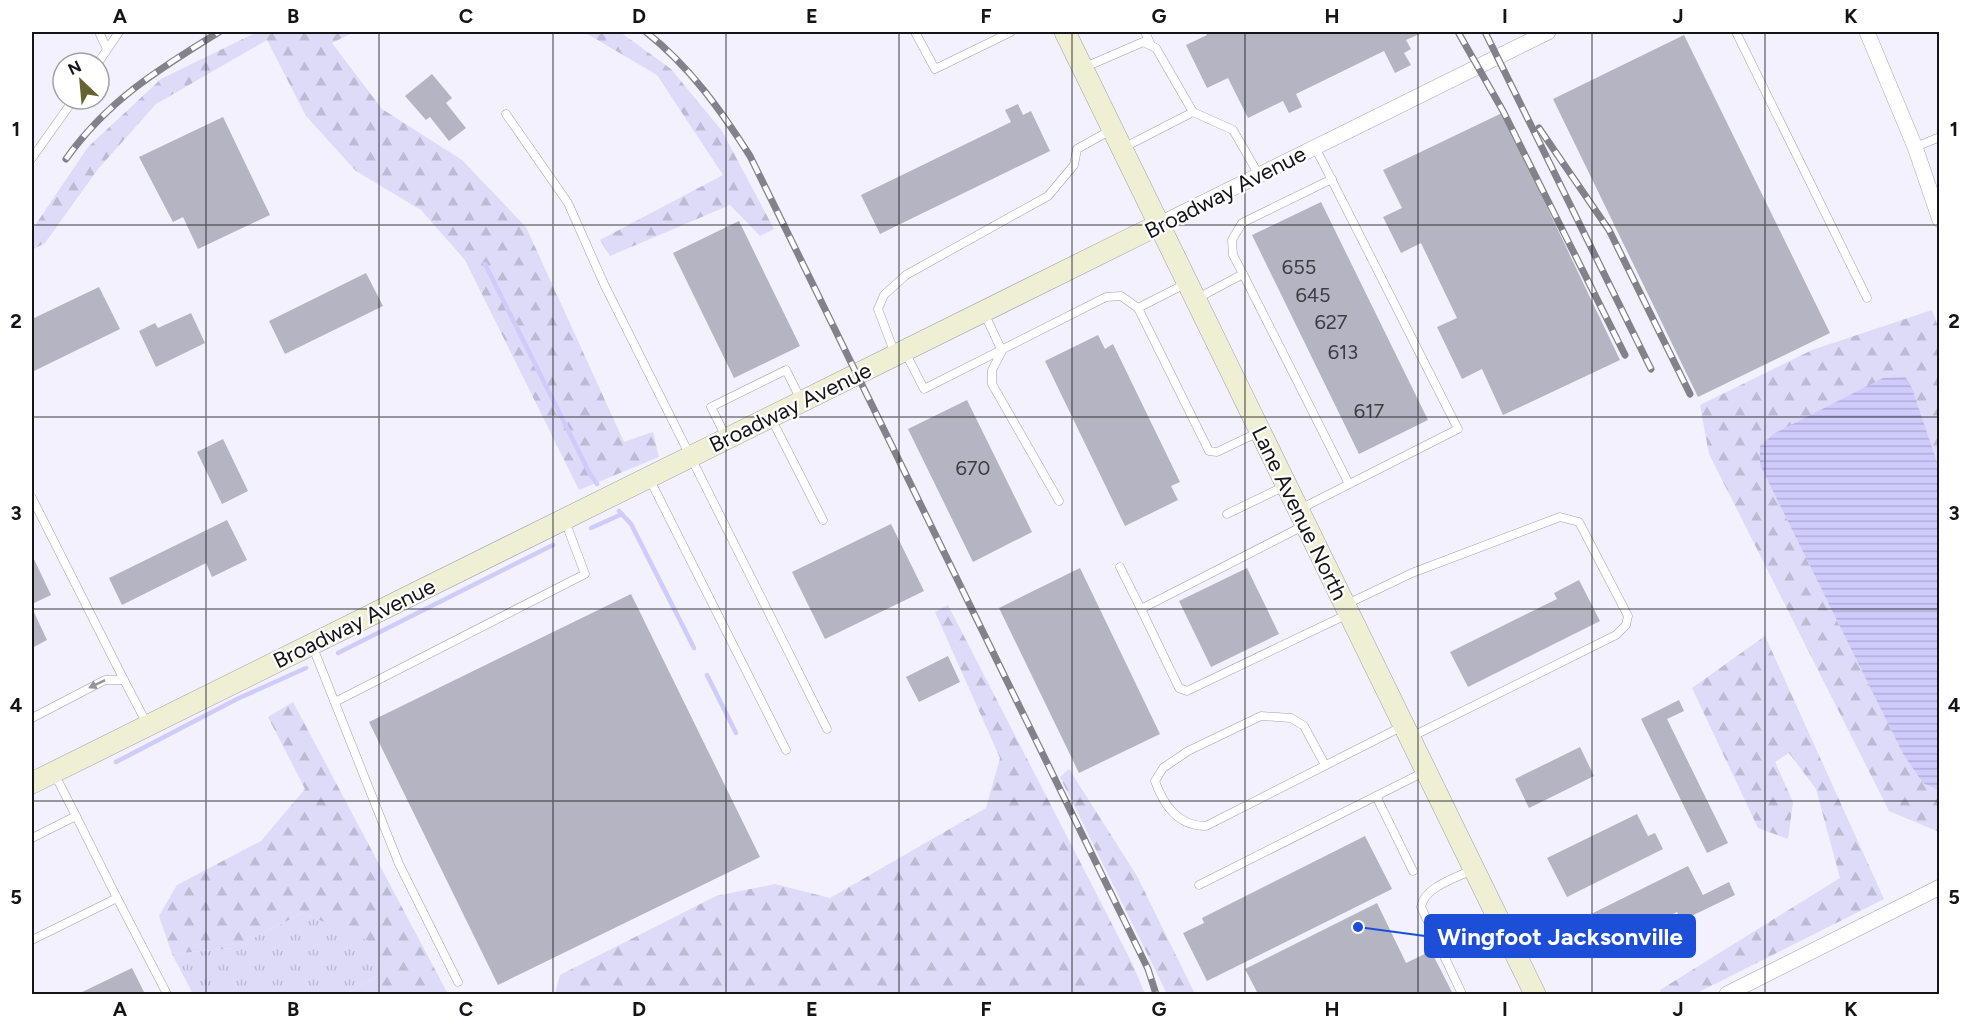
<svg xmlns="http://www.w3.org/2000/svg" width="1971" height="1026" font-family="Figtree,sans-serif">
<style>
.grass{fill:url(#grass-tufts)}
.forest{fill:url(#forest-firs)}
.water{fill:url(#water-rules)}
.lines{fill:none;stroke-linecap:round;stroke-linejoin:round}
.stream{stroke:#cfcbfb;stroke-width:4.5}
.building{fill:#b4b4c2}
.lane-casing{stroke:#a1a0ae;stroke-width:9}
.street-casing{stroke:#a1a0ae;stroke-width:16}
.secondary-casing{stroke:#a1a0ae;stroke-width:22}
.lane{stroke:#fff;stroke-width:8}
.street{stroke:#fff;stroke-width:15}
.secondary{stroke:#efefd4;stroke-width:21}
.rail-casing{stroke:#83828b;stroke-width:7}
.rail{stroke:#fff;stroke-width:4.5;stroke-dasharray:14;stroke-linecap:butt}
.oneway{fill:#959598}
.grid{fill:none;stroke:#141419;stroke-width:1.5;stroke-opacity:0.55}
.labels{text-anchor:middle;stroke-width:4.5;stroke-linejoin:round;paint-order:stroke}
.number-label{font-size:20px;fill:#3c3c43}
.street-label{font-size:22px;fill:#141419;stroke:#fff}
.leader{fill:none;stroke:#1d4ed8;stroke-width:2}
.callout-dot{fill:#1d4ed8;stroke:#fff;stroke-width:2}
.callout{fill:#1d4ed8;stroke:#1d4ed8;stroke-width:2}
.callout-label{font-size:24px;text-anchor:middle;font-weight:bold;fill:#fff}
.neatline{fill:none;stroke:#141419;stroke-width:2}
.grid-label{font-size:20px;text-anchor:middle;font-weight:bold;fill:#141419}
</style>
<defs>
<pattern id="grass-tufts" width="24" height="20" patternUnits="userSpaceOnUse" patternTransform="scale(1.5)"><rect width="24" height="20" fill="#dddbf8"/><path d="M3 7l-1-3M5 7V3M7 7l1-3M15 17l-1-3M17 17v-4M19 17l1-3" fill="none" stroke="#bdbbd4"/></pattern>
<pattern id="forest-firs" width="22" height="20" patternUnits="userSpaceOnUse" patternTransform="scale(1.5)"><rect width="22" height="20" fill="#dddbf8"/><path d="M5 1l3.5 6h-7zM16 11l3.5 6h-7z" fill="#bdbbd4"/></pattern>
<pattern id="water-rules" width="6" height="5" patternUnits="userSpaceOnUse" patternTransform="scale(1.5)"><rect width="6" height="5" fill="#cfcbfb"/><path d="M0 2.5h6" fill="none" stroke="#b1add7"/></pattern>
</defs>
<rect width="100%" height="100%" fill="#f2f1fd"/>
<path class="grass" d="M 303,913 L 367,939 L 379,975 L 346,994 L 199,994 L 192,992 L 172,954 L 233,948 Z"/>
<g class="forest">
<path d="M 257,32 L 354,32 L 332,43 L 382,109 L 462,160 L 526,227 L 624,442 L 653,432 L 659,457 L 579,490 L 465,260 L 421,210 L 356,171 L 306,116 L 267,40 L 156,104 L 98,169 L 45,243 L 32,250 L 32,230 L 88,147 L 161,79 Z"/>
<path d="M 584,32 L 620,32 L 671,69 L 722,131 L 774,229 L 760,236 L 730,205 L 610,256 L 600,240 L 723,175 L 657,75 Z"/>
<path d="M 1932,310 L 1940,332 L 1939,468 L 1912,389 L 1760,446 L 1760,465 L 1903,754 L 1923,783 L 1939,791 L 1939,832 L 1889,811 L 1709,454 L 1700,405 L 1812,350 Z"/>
<path d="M 948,605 L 1132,963 L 1145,994 L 555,994 L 560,975 L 716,896 L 775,884 L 830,898 L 986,808 L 1000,758 L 935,612 Z"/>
<path d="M 1765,636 L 1884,899 L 1695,994 L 1662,994 L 1660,990 L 1840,878 L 1816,789 L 1789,753 L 1775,762 L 1793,802 L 1788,839 L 1758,828 L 1692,688 Z"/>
<path d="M 293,702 L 448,994 L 346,994 L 379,975 L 367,940 L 303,913 L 233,948 L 172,954 L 159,916 L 177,885 L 261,841 L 305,789 L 268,717 Z"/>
<path d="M 1069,769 L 1137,876 L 1195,994 L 1167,994 L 1060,777 Z"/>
</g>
<path class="water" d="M 1904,377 L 1912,388 L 1939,468 L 1939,791 L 1923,783 L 1903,754 L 1760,465 L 1760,446 L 1775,433 L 1883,378 Z"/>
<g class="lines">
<g class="stream">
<path d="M 485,264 L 590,474 L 597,484"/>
<path d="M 619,511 L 631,524 L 694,648"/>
<path d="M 591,528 L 622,514"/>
<path d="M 338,653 L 553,545"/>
<path d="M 707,675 L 736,733"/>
<path d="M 116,762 L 237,699 L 306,668"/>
</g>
</g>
<g class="building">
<path d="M 1205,32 L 1424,32 L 1406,40 L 1411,49 L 1404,53 L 1411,65 L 1395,73 L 1384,51 L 1296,94 L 1302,107 L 1289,113 L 1283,101 L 1248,118 L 1228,78 L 1207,88 L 1186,45 L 1207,35 Z"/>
<path d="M 1684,35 L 1830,333 L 1698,397 L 1553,99 Z"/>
<path d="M 432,74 L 452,98 L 446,103 L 466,128 L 449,141 L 430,117 L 426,120 L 405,96 Z"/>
<path d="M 1018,104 L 1023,115 L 1031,111 L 1050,151 L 880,234 L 861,195 L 1011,122 L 1005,110 Z"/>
<path d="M 1502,113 L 1620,360 L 1503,415 L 1482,369 L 1462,379 L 1437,327 L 1457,318 L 1421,243 L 1401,253 L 1383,217 L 1402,208 L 1383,170 Z"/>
<path d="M 223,117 L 270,215 L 198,249 L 183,217 L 173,222 L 139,157 Z"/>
<path d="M 1321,202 L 1428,420 L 1359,454 L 1252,235 Z"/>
<path d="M 739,221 L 800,346 L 734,378 L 673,253 Z"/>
<path d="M 366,273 L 383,306 L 285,354 L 269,321 Z"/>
<path d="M 99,287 L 120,329 L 32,372 L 32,319 Z"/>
<path d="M 191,313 L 205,343 L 156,367 L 139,331 L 155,323 L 158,328 Z"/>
<path d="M 1098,335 L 1105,349 L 1113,344 L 1180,482 L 1171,486 L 1178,500 L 1125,526 L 1045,361 Z"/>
<path d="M 967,400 L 1032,532 L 973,562 L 908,429 Z"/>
<path d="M 223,439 L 248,491 L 222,504 L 197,452 Z"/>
<path d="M 227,520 L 247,560 L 212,577 L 206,563 L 122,605 L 109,578 Z"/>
<path d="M 891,524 L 924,591 L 825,639 L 792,572 Z"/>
<path d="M 32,555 L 51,595 L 32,604 Z"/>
<path d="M 1080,568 L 1160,734 L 1079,773 L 999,608 Z"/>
<path d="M 1247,568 L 1279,634 L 1211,667 L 1179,601 Z"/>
<path d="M 1579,580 L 1600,621 L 1468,687 L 1450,652 L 1557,599 L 1554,593 Z"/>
<path d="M 631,594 L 760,857 L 498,985 L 369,722 Z"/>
<path d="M 32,608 L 47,640 L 32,648 Z"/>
<path d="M 948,656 L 960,682 L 919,702 L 906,677 Z"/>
<path d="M 1679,700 L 1684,711 L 1667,719 L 1728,843 L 1707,853 L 1641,719 Z"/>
<path d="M 1580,747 L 1594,776 L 1529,808 L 1515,779 Z"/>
<path d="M 1637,814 L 1648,836 L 1655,833 L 1663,849 L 1567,897 L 1547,858 Z"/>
<path d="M 1365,836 L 1392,889 L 1207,981 L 1183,933 L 1204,923 L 1202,918 Z"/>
<path d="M 1688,866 L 1703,895 L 1729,882 L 1735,895 L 1681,921 L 1677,912 L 1599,951 L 1583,918 Z"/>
<path d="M 1377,903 L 1406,963 L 1431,951 L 1453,994 L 1258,994 L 1245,969 Z"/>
<path d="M 132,968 L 145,994 L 78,994 Z"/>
</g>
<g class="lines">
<defs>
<g id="lane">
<path d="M 99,32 L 107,49"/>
<path d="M 915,32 L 935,69 L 1011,32"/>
<path d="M 1145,32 L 1150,43"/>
<path d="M 1736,32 L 1867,298"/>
<path d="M 98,63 L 119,32"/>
<path d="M 1083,68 L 1143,42 L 1156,48 L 1193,112 L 1233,130 L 1259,175"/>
<path d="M 506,114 L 568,203 L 604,284 L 827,729"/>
<path d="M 1915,147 L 1940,137"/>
<path d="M 1123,148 L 1193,112"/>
<path d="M 32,158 L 74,99"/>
<path d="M 1243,274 L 1233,255 L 1232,240 L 1242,223 L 1332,179"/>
<path d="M 1185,284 L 1138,308 L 1209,451 L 1217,452 L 1259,432"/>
<path d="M 1196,299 L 1243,274 L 1349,484"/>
<path d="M 984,313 L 1002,351 L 992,370 L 992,384 L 1059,501"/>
<path d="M 905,352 L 924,389 L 1106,297 L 1121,296 L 1138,308"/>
<path d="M 895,354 L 878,309 L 884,295 L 906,275 L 1048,196 L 1074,165 L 1077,149 L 1111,130"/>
<path d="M 771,418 L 823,520"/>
<path d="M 726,437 L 711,407 L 786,370 L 801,400"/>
<path d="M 649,478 L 786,750"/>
<path d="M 32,498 L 124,680"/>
<path d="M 1300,509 L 1458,429 L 1315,147"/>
<path d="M 1227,514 L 1285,486"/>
<path d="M 1305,525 L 1141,609 L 1179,688 L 1187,691 L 1348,614"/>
<path d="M 1120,567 L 1141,609"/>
<path d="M 1347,604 L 1412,573 L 1560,517 L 1579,522 L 1628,616 L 1626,625 L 1616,635 L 1411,737"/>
<path d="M 312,645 L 399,864 L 458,982"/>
<path d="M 335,702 L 585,574 L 565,521"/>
<path d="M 32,718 L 105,680 L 124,680 L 147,724"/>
<path d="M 1325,765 L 1304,726 L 1291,718 L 1261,716 L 1188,751 L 1163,768 L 1155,781 C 1164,806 1178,826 1206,826 L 1403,726"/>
<path d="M 1376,796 L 1413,871"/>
<path d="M 32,838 L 76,816 L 54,773"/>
<path d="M 1199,885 L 1426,771"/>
<path d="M 117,898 L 167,994"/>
<path d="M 32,940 L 117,898 L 76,816"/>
<path d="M 1462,994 L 1421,907 C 1424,887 1456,878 1472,870"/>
</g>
<g id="street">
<path d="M 1867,32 L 1915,147 L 1940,220"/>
<path d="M 1158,225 L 1548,32"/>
<path d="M 1727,994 L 1940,887"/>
</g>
<g id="secondary">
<path d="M 1065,32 L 1535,994"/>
<path d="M 32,783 L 1158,225"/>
</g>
</defs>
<use href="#lane" class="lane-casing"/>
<use href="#street" class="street-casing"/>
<use href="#secondary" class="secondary-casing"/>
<use href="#lane" class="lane"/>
<use href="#street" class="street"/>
<use href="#secondary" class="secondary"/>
<defs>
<g id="rail">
<path d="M 646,32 C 690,67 720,109 750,156 L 1148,969 L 1156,994"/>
<path d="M 1458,32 L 1503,111 L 1625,355"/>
<path d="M 1485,32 L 1651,369"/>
<path d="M 1539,128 L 1609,230 L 1690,394"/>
<path d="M 66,159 C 108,100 159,69 219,32"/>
</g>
</defs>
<use href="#rail" class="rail-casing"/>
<use href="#rail" class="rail"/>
</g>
<defs><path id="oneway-solid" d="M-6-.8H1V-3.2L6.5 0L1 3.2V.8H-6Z" transform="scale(1.5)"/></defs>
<use class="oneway" href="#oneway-solid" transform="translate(97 684) rotate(154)"/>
<path class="grid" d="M 206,32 L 206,994M 379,32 L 379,994M 553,32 L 553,994M 726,32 L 726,994M 899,32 L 899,994M 1072,32 L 1072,994M 1245,32 L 1245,994M 1418,32 L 1418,994M 1592,32 L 1592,994M 1765,32 L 1765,994M 32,225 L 1940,225M 32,417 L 1940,417M 32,609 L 1940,609M 32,801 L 1940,801"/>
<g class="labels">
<g class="number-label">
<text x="1299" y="274">655</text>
<text x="1313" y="302">645</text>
<text x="1331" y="329">627</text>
<text x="1343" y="359">613</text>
<text x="1369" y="418">617</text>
<text x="973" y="475">670</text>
</g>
<g class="street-label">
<text transform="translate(1225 192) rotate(-27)" y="8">Broadway Avenue</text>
<text transform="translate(790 407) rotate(-26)" y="8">Broadway Avenue</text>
<text transform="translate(1300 513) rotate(64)" y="8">Lane Avenue North</text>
<text transform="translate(354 623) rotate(-26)" y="8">Broadway Avenue</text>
</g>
</g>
<path class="leader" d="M1358 927L1425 936"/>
<circle class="callout-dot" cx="1358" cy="927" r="6"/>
<rect class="callout" x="1425" y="915" width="270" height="42" rx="6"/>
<g class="callout-label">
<text x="1560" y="945">Wingfoot Jacksonville</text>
</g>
<rect width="1971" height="1026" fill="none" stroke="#ffffff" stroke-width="66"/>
<g transform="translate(81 81) rotate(334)"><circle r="28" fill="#ffffff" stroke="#a1a1a3" stroke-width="1.5"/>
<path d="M0-4.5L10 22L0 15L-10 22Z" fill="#656330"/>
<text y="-9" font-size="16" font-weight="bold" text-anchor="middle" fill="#141419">N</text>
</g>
<rect x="33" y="33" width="1905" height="960" class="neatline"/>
<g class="grid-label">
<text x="120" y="23">A</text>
<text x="293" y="23">B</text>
<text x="466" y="23">C</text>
<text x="639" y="23">D</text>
<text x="812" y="23">E</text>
<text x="986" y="23">F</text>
<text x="1159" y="23">G</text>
<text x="1332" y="23">H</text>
<text x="1505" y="23">I</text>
<text x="1678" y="23">J</text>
<text x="1851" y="23">K</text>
<text x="16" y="136">1</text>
<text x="1954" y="136">1</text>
<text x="16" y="328">2</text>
<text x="1954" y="328">2</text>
<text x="16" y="520">3</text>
<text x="1954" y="520">3</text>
<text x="16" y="712">4</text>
<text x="1954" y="712">4</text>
<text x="16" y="904">5</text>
<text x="1954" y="904">5</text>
<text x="120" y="1016">A</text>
<text x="293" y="1016">B</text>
<text x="466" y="1016">C</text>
<text x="639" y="1016">D</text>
<text x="812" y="1016">E</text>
<text x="986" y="1016">F</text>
<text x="1159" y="1016">G</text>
<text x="1332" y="1016">H</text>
<text x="1505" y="1016">I</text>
<text x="1678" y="1016">J</text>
<text x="1851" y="1016">K</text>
</g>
</svg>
